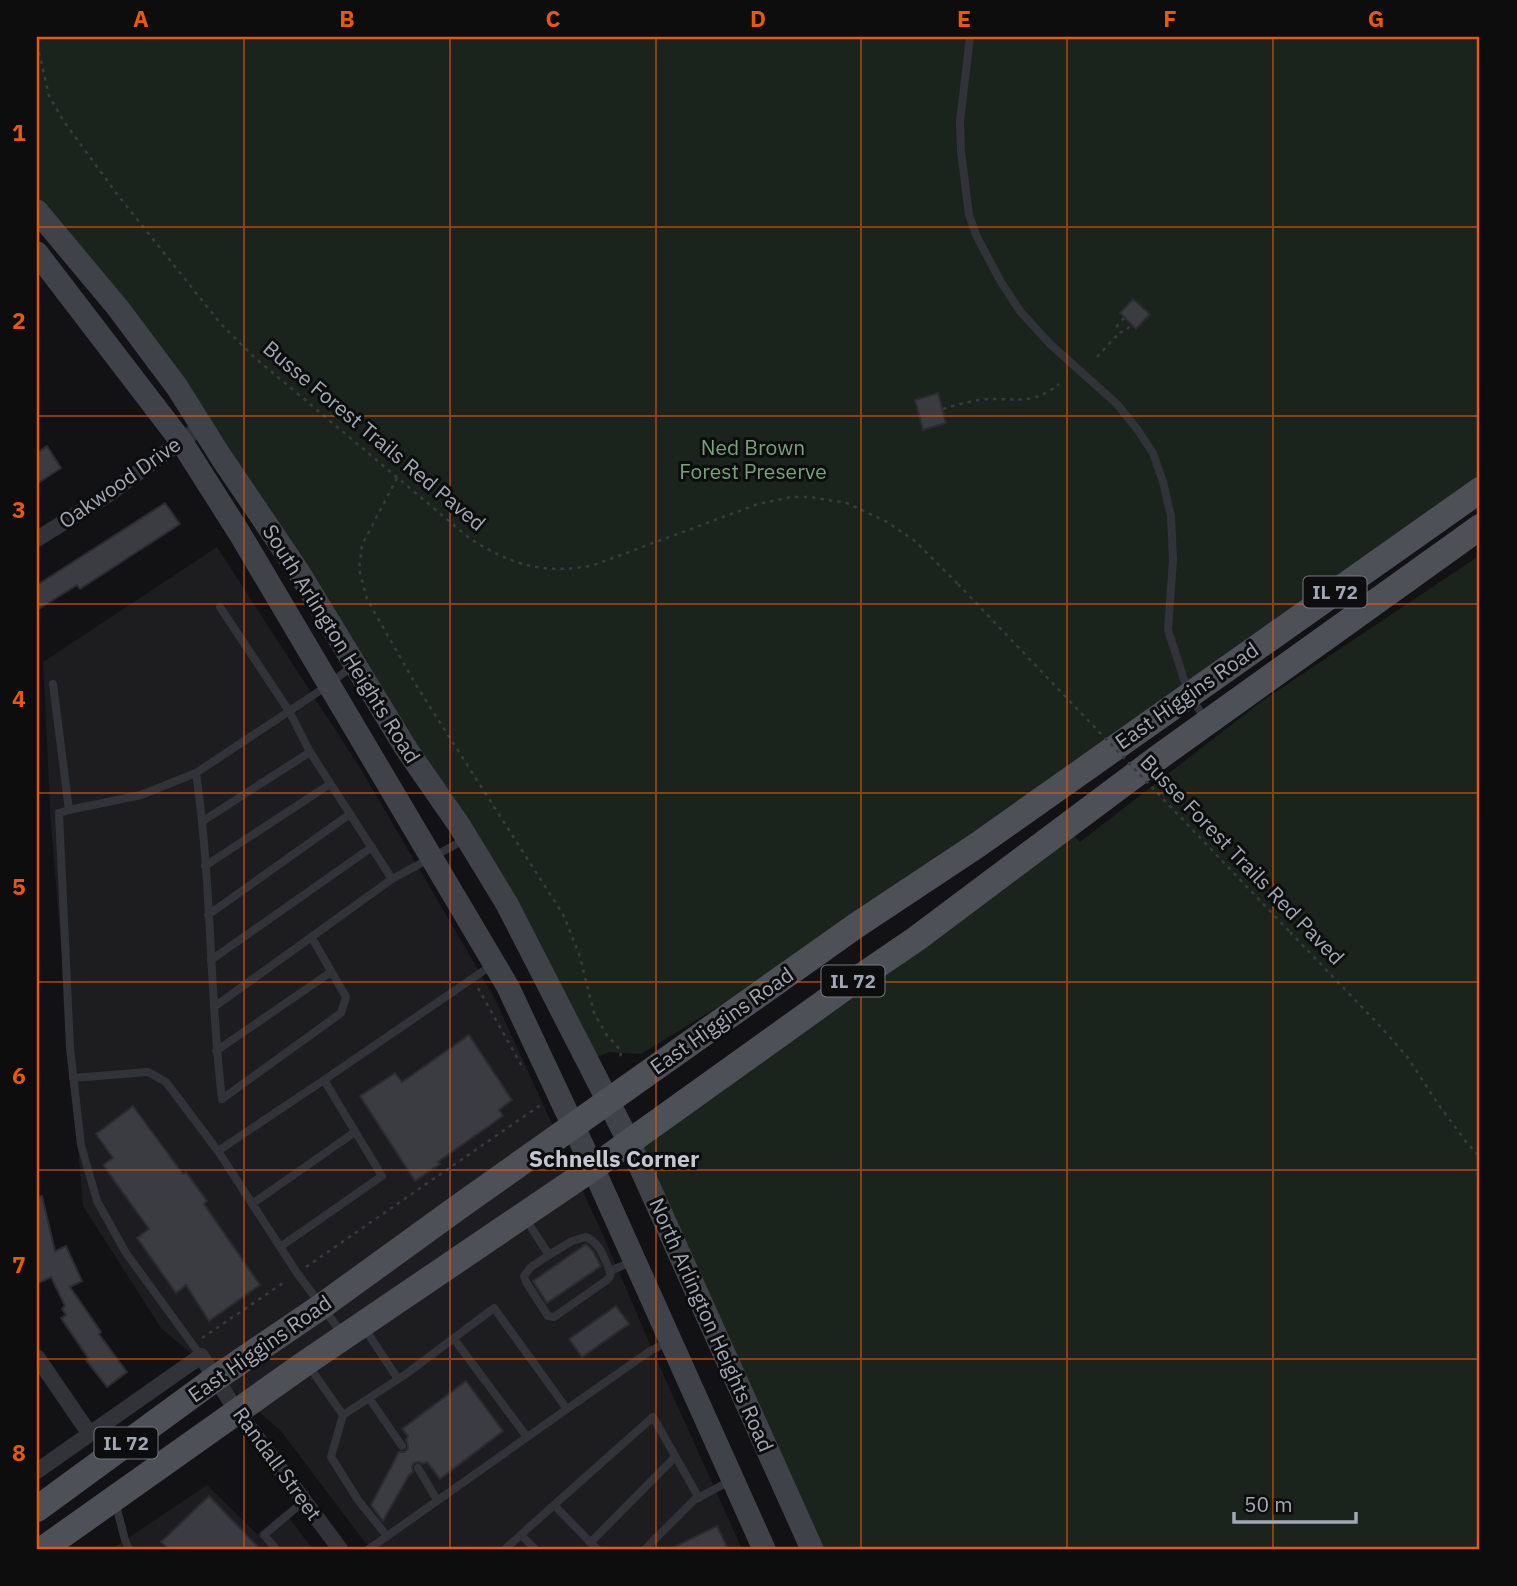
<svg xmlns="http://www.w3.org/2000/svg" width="1517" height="1586" font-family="'IBM Plex Sans',sans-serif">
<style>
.built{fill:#1d1d20}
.green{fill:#1b231d}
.building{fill:#3b3c41;stroke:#2b2b30;stroke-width:2}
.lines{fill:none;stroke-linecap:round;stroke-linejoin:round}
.path{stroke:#383a40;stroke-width:2.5;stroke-dasharray:3.5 5;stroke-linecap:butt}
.service{stroke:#323339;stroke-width:8}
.minor{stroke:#323339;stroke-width:16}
.secondary{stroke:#404249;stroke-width:23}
.primary{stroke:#4e5058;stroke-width:26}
.path-bridge{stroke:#383a40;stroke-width:2.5;stroke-dasharray:3.5 5;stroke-linecap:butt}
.grid{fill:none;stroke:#e8590c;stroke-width:2;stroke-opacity:0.55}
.labels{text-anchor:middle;stroke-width:6;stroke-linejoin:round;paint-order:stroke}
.shield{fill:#0d0d0e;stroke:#757983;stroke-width:2}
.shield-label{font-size:19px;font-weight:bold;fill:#a2a7b5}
.street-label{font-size:21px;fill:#a2a7b5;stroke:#0d0d0e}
.park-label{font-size:21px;fill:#77a27a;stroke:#0d0d0e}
.neighbourhood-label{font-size:23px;font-weight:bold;fill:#c3c7d1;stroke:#0d0d0e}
.neatline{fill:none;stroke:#e8590c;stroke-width:2.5}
.grid-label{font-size:23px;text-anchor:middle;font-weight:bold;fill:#e8590c}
</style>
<rect width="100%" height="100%" fill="#121113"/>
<g class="built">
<path d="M 217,547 L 362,771 L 494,997 L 603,1235 L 659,1365 L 742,1549 L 370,1549 L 281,1431 L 161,1328 L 83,1206 L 51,825 L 43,662 Z"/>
<path d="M 207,1485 L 257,1534 L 284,1512 L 313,1549 L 112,1549 Z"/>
</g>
<g class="green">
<path d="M 37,37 L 1480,37 L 1480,490 L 910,889 L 641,1054 L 609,1052 L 590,1060 L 298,571 L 37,209 Z"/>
<path d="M 1480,555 L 1480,1549 L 817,1549 L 629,1142 L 1065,827 L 1080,842 L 1262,701 Z"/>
</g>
<g class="building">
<path d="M 1133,299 L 1150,314 L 1136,329 L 1120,313 Z"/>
<path d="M 938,393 L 946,423 L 923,430 L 915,400 Z"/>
<path d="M 47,446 L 61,468 L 37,484 L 37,453 Z"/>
<path d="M 165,503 L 180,524 L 80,589 L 77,585 L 37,610 L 37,585 Z"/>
<path d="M 469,1035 L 512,1100 L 499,1110 L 503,1116 L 438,1162 L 440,1164 L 415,1181 L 360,1096 L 395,1073 L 402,1082 Z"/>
<path d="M 133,1106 L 183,1174 L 186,1172 L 207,1201 L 204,1204 L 260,1285 L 209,1321 L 186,1285 L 176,1293 L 137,1238 L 149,1229 L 103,1165 L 113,1158 L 96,1134 Z"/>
<path d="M 42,1196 L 55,1251 L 66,1246 L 82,1281 L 70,1287 L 101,1332 L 99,1334 L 127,1372 L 107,1387 L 86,1360 L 88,1358 L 61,1318 L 66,1315 L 62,1309 L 65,1306 L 51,1277 L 37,1284 L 37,1197 Z"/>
<path d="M 586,1244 L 593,1251 L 601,1266 L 547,1303 L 533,1281 Z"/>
<path d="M 616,1306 L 629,1324 L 582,1357 L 569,1339 Z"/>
<path d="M 466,1381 L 503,1431 L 440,1479 L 427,1462 L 423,1464 L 419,1462 L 414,1463 L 412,1467 L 413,1472 L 409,1475 L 383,1521 L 371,1505 L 399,1452 L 405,1452 L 408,1448 L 408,1445 L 406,1440 L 408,1436 L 402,1429 Z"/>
<path d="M 209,1496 L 260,1549 L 168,1549 L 161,1542 Z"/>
<path d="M 717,1526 L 728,1549 L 670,1549 Z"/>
</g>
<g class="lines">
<g class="path">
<path d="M 37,44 L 49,96 L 65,123 L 120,198 L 221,324 L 254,357 L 468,537 C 509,565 545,575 594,565 L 758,504 L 791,497 L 810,497 L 847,503 L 887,522 L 915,541 L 958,584"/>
<path d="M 1124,318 L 1117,326 L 1120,332 L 1124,332 L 1131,325"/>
<path d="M 1097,357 L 1120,332"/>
<path d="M 943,409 C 955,406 968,401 980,400 C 1013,396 1030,408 1059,384"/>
<path d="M 397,478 L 362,545 L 359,569 L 367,599 L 416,685 L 564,916 L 580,957 L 594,1013 L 606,1034 L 621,1051 L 620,1058"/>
<path d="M 1290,932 L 1381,1027 L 1408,1058 L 1438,1104 L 1467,1143 L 1480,1157"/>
<path d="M 478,988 L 524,1070"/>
<path d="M 306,1267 L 542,1104"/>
<path d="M 202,1338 L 286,1281"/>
</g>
<g class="service">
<path d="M 970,37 L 960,121 L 961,151 L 969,215 L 977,237 L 1001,282 L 1020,311 L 1050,344 L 1117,404 L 1137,429 L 1153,453 L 1163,482 L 1171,516 L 1173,559 L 1168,630 L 1189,695 L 1206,720"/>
<path d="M 220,607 L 289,711 L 310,752 L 392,879"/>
<path d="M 53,684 L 69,810"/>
<path d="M 196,773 C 212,881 209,991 222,1099 L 341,1013 L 346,997 L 312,938"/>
<path d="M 203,821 L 310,752"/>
<path d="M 205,866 L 330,784"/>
<path d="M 208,915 L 350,814"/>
<path d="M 211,960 L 372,847"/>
<path d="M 214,1007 L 392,879 L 464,840"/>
<path d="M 216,1051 L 331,972"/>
<path d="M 73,1078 L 148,1072 L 166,1082 L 218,1151"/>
<path d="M 252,1204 L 355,1132"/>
<path d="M 525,1218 L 549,1255 L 572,1241 L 586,1237 C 600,1243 604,1258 610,1271 L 634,1261"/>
<path d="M 280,1247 L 382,1176 L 324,1080"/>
<path d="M 549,1255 L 531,1267 L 524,1276 L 526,1282 L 548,1316 L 554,1317 L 607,1280 L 610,1276 L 610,1271"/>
<path d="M 365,1329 L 398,1379"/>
<path d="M 341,1332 L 297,1273 L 218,1151 L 324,1080 L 492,965"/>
<path d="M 454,1339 L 527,1437"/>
<path d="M 201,1356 L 126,1253 L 97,1201 L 81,1145 L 70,1048 L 59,813 L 69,810 L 141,795 L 196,773 L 330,684 L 352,666"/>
<path d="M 308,1365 L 343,1415"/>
<path d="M 369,1398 L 402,1446"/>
<path d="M 418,1468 L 437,1500"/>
<path d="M 116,1505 L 125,1540 L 129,1549"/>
<path d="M 554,1505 L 653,1417 L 699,1498"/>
<path d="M 521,1535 L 535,1549"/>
<path d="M 387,1536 L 358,1500 L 331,1457 L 343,1415 L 406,1374 L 494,1308 L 567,1409"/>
<path d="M 590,1543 L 675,1457"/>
<path d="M 276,1549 L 264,1535 L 304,1501"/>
<path d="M 369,1549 L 567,1409 L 650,1351 L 668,1342"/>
<path d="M 505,1549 L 554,1505 L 597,1549"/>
<path d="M 645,1549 L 694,1500 L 730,1481"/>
</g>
<g class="minor">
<path d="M 37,539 L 106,496 L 202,426"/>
<path d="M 37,1357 L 89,1433"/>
<path d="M 37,1471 L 201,1356 L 237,1411 L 340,1549"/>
</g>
<g class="secondary">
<path d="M 37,211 L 118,308 L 177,387 L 221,457 L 298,571 L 407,750 L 459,825 L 507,904 L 629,1142 L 812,1549"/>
<path d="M 37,253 L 181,441 L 240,534 L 508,987 L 593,1168 L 764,1549"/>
</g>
<g class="primary">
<path d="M 37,1509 L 216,1378 L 322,1306 L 460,1206 L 857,925 L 976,846 L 1480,490"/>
<path d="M 43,1549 L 307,1362 L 593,1168 L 847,986 L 916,939 L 1159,757 L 1480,527"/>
</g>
<path class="path-bridge" d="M 958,584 L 1290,932"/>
</g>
<path class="grid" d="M 244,37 L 244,1549M 450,37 L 450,1549M 656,37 L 656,1549M 861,37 L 861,1549M 1067,37 L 1067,1549M 1273,37 L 1273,1549M 37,227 L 1480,227M 37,416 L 1480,416M 37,604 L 1480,604M 37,793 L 1480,793M 37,982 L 1480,982M 37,1170 L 1480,1170M 37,1359 L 1480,1359"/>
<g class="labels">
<g class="shield">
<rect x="1303.5" y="576.5" width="63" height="31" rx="5"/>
<rect x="821.5" y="965.5" width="63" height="31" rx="5"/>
<rect x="94.5" y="1427.5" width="63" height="31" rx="5"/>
</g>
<g class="shield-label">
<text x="1335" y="599">IL 72</text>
<text x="853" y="988">IL 72</text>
<text x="126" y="1450">IL 72</text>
</g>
<g class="street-label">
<text transform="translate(374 436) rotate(40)" y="7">Busse Forest Trails Red Paved</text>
<text transform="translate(120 483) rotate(-35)" y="7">Oakwood Drive</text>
<text transform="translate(341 644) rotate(58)" y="7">South Arlington Heights Road</text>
<text transform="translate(1187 696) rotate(-35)" y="7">East Higgins Road</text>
<text transform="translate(1242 860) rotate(46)" y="7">Busse Forest Trails Red Paved</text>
<text transform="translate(722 1021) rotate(-35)" y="7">East Higgins Road</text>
<text transform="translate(711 1325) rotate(66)" y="7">North Arlington Heights Road</text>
<text transform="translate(260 1349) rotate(-35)" y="7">East Higgins Road</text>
<text transform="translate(277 1464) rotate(54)" y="7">Randall Street</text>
</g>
<g class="park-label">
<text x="753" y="455">Ned Brown<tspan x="753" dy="24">Forest Preserve</tspan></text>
</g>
<g class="neighbourhood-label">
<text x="614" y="1167">Schnells Corner</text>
</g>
</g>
<rect width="1517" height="1586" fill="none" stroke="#0d0d0e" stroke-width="77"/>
<path d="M1234 1512v10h122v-10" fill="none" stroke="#a2a7b5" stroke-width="3.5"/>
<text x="1244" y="1512" font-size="21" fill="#a2a7b5" stroke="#0d0d0e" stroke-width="5" paint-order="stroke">50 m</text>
<rect x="38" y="38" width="1440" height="1510" class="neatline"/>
<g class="grid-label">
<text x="141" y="27">A</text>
<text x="347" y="27">B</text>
<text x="553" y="27">C</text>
<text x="758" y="27">D</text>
<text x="964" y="27">E</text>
<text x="1170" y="27">F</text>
<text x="1376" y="27">G</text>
<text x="19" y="141">1</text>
<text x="19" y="329">2</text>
<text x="19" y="518">3</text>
<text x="19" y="707">4</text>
<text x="19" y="895">5</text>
<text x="19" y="1084">6</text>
<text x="19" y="1273">7</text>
<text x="19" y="1461">8</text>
</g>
</svg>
